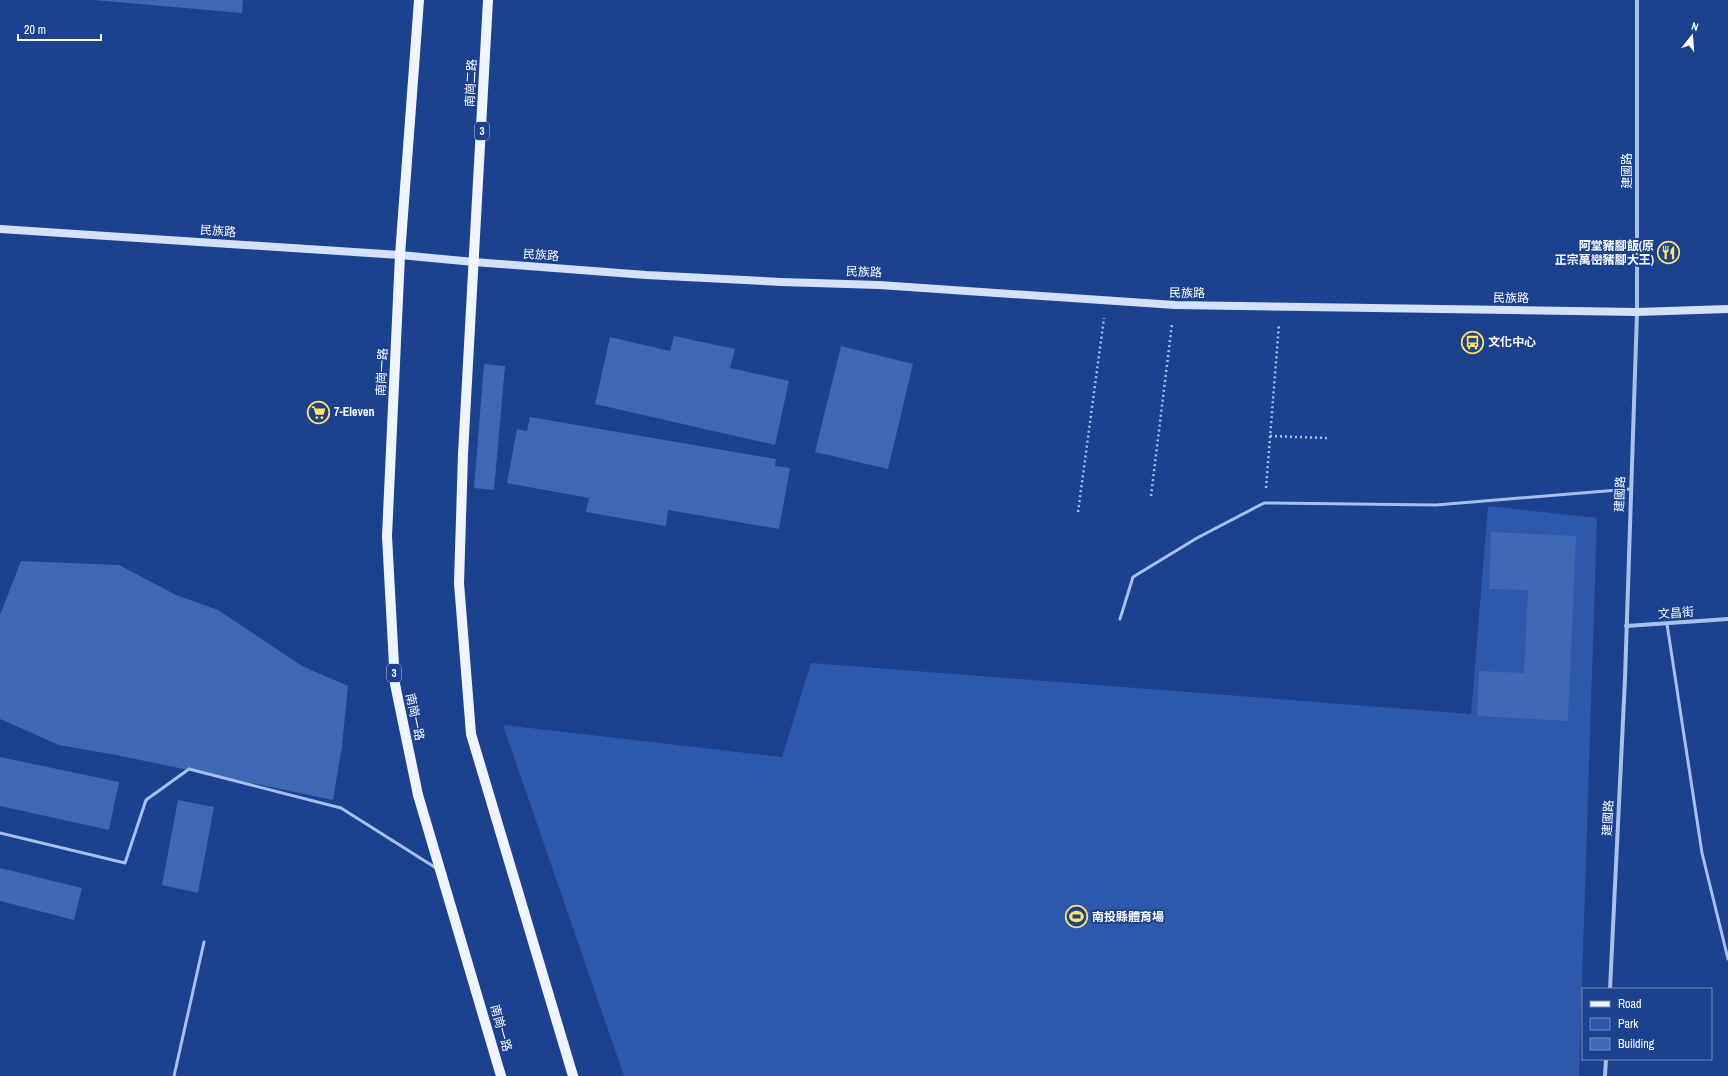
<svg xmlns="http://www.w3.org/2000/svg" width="1728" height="1076" font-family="'Archivo Narrow','Noto Sans TC',sans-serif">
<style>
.green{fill:#2d59ad}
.building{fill:#3e67b5}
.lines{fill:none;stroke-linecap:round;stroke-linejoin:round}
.path{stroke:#a8c0ee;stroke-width:2.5;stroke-dasharray:2 3;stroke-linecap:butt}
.lane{stroke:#a8c0ee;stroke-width:3}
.street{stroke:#a8c0ee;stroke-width:4}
.secondary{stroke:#d5e1fa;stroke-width:8}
.primary{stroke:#f0f4ff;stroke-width:10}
.labels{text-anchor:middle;stroke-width:4;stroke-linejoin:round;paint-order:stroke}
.shield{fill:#1b418f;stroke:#bbc6dd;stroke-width:1}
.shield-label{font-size:11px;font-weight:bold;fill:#fff}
.street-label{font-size:12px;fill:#fff;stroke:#1b418f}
.poi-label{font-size:12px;font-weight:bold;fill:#fff;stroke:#1b418f;text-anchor:start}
</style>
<rect width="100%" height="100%" fill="#1b418f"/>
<path class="green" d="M 1488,506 L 1597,518 L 1579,1076 L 624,1076 L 503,725 L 782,757 L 811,663 L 1471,714 Z"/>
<g class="building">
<path d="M 94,0 L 243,0 L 242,13 Z"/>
<path d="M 674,336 L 735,349 L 730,368 L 789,381 L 775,445 L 595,404 L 610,337 L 670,351 Z"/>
<path d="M 841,346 L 913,364 L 888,469 L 815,452 Z"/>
<path d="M 484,364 L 505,366 L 494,490 L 474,488 Z"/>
<path d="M 530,417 L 776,459 L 775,466 L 790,468 L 779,529 L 668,510 L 666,526 L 586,512 L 589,498 L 507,483 L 517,429 L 527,431 Z"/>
<path d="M 1491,532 L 1576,536 L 1568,721 L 1477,716 L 1479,671 L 1524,673 L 1528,590 L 1489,589 Z"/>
<path d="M 21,561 L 119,565 L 176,595 L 218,610 L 302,666 L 348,686 L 342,746 L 333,800 L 116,755 L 59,745 L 0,719 L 0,615 Z"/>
<path d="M 0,757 L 119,782 L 109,830 L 0,806 Z"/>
<path d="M 178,800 L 214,807 L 198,893 L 162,885 Z"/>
<path d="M 0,868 L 82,888 L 74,920 L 0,901 Z"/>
</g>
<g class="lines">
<g class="path">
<path d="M 1270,436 L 1327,438"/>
<path d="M 1266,488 L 1279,324"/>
<path d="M 1151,496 L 1172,324"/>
<path d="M 1078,512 L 1104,318"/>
</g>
<g class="lane">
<path d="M 1120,619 L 1133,577 L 1197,538 L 1264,503 L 1436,505 L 1630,489"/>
<path d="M 1667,624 L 1702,853 L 1728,959"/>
<path d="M 0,833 L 125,863 L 146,800 L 189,769 L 341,808 L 436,868"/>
<path d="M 174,1076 L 204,942"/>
</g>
<g class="street">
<path d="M 1626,626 L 1728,619"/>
<path d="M 1610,989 L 1625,679 L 1637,312 L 1637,0"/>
<path d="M 1605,1076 L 1606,1059"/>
</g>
<path class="secondary" d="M 0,229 L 400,255 L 474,262 L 646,275 L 781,282 L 879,285 L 1175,305 L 1637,312 L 1728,309"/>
<g class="primary">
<path d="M 419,0 L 400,255 L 387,536 L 395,684 L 418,795 L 501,1076"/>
<path d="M 488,0 L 463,454 L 459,583 L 471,734 L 573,1076"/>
</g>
</g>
<defs>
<symbol id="restaurant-ring" viewBox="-11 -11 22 22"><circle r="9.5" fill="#1b418f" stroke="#ffe466" stroke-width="1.5"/><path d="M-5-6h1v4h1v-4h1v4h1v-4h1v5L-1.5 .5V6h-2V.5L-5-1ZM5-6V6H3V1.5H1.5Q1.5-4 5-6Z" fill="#ffe466"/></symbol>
<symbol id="bus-ring" viewBox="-11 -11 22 22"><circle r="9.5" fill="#1b418f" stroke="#ffe466" stroke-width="1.5"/><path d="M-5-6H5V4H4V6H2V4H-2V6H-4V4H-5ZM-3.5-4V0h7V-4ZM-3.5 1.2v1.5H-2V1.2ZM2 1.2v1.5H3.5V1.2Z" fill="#ffe466"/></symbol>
<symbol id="supermarket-ring" viewBox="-11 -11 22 22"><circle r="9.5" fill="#1b418f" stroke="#ffe466" stroke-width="1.5"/><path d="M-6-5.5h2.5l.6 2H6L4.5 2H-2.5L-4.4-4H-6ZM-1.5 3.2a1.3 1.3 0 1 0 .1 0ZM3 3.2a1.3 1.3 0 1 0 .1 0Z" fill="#ffe466"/></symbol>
<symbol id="stadium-ring" viewBox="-11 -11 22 22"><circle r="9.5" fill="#1b418f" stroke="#ffe466" stroke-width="1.5"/><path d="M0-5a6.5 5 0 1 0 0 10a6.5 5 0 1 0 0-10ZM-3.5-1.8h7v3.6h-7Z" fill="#ffe466"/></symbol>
</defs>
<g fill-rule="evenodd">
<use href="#restaurant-ring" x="1656" y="240" width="25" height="25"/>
<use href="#bus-ring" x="1460" y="330" width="25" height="25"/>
<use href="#supermarket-ring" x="306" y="400" width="25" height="25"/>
<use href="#stadium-ring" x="1064" y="904" width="25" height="25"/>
</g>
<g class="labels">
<g class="shield">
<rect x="475" y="122" width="14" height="18" rx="3"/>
<rect x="387" y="664" width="14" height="18" rx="3"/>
</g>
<g class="shield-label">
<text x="482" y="135">3</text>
<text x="394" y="677">3</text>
</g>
<g class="street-label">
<text transform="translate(471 83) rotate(-87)" y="4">南崗二路</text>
<text transform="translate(1627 171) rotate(-90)" y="4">建國路</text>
<text transform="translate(218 231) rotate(4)" y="4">民族路</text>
<text transform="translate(541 255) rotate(4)" y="4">民族路</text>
<text transform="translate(864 272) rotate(2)" y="4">民族路</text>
<text transform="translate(1187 293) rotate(1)" y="4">民族路</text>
<text transform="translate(1511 298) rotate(1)" y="4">民族路</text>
<text transform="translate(382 372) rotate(-87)" y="4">南崗一路</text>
<text transform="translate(1620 494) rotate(-88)" y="4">建國路</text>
<text transform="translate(1676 613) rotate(-4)" y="4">文昌街</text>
<text transform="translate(415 717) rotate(78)" y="4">南崗一路</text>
<text transform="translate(1608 818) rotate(-87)" y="4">建國路</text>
<text transform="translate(501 1028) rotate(74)" y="4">南崗一路</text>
</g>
<g class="poi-label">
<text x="1654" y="250" text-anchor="end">阿堂豬腳飯(原<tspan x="1654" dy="14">正宗萬巒豬腳大王)</tspan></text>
<text x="1488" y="346">文化中心</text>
<text x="334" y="416">7-Eleven</text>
<text x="1092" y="921">南投縣體育場</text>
</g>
</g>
<rect x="1582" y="988" width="130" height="72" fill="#1b418f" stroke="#768dbc"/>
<rect x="1590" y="1001" width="20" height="6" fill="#f0f4ff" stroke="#768dbc"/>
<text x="1618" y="1008" font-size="12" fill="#ffffff">Road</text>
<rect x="1590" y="1018" width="20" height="12" fill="#2d59ad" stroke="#768dbc"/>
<text x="1618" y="1028" font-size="12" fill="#ffffff">Park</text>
<rect x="1590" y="1038" width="20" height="12" fill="#3e67b5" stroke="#768dbc"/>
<text x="1618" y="1048" font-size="12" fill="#ffffff">Building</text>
<g transform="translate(1692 36) rotate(17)" stroke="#1b418f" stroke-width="3" paint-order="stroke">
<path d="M0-3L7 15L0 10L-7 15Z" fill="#ffffff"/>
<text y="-6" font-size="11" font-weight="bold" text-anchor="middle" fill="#ffffff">N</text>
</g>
<path d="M18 34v6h83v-6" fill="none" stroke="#ffffff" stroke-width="2"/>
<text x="24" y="34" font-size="12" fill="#ffffff" stroke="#1b418f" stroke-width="3" paint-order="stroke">20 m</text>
</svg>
